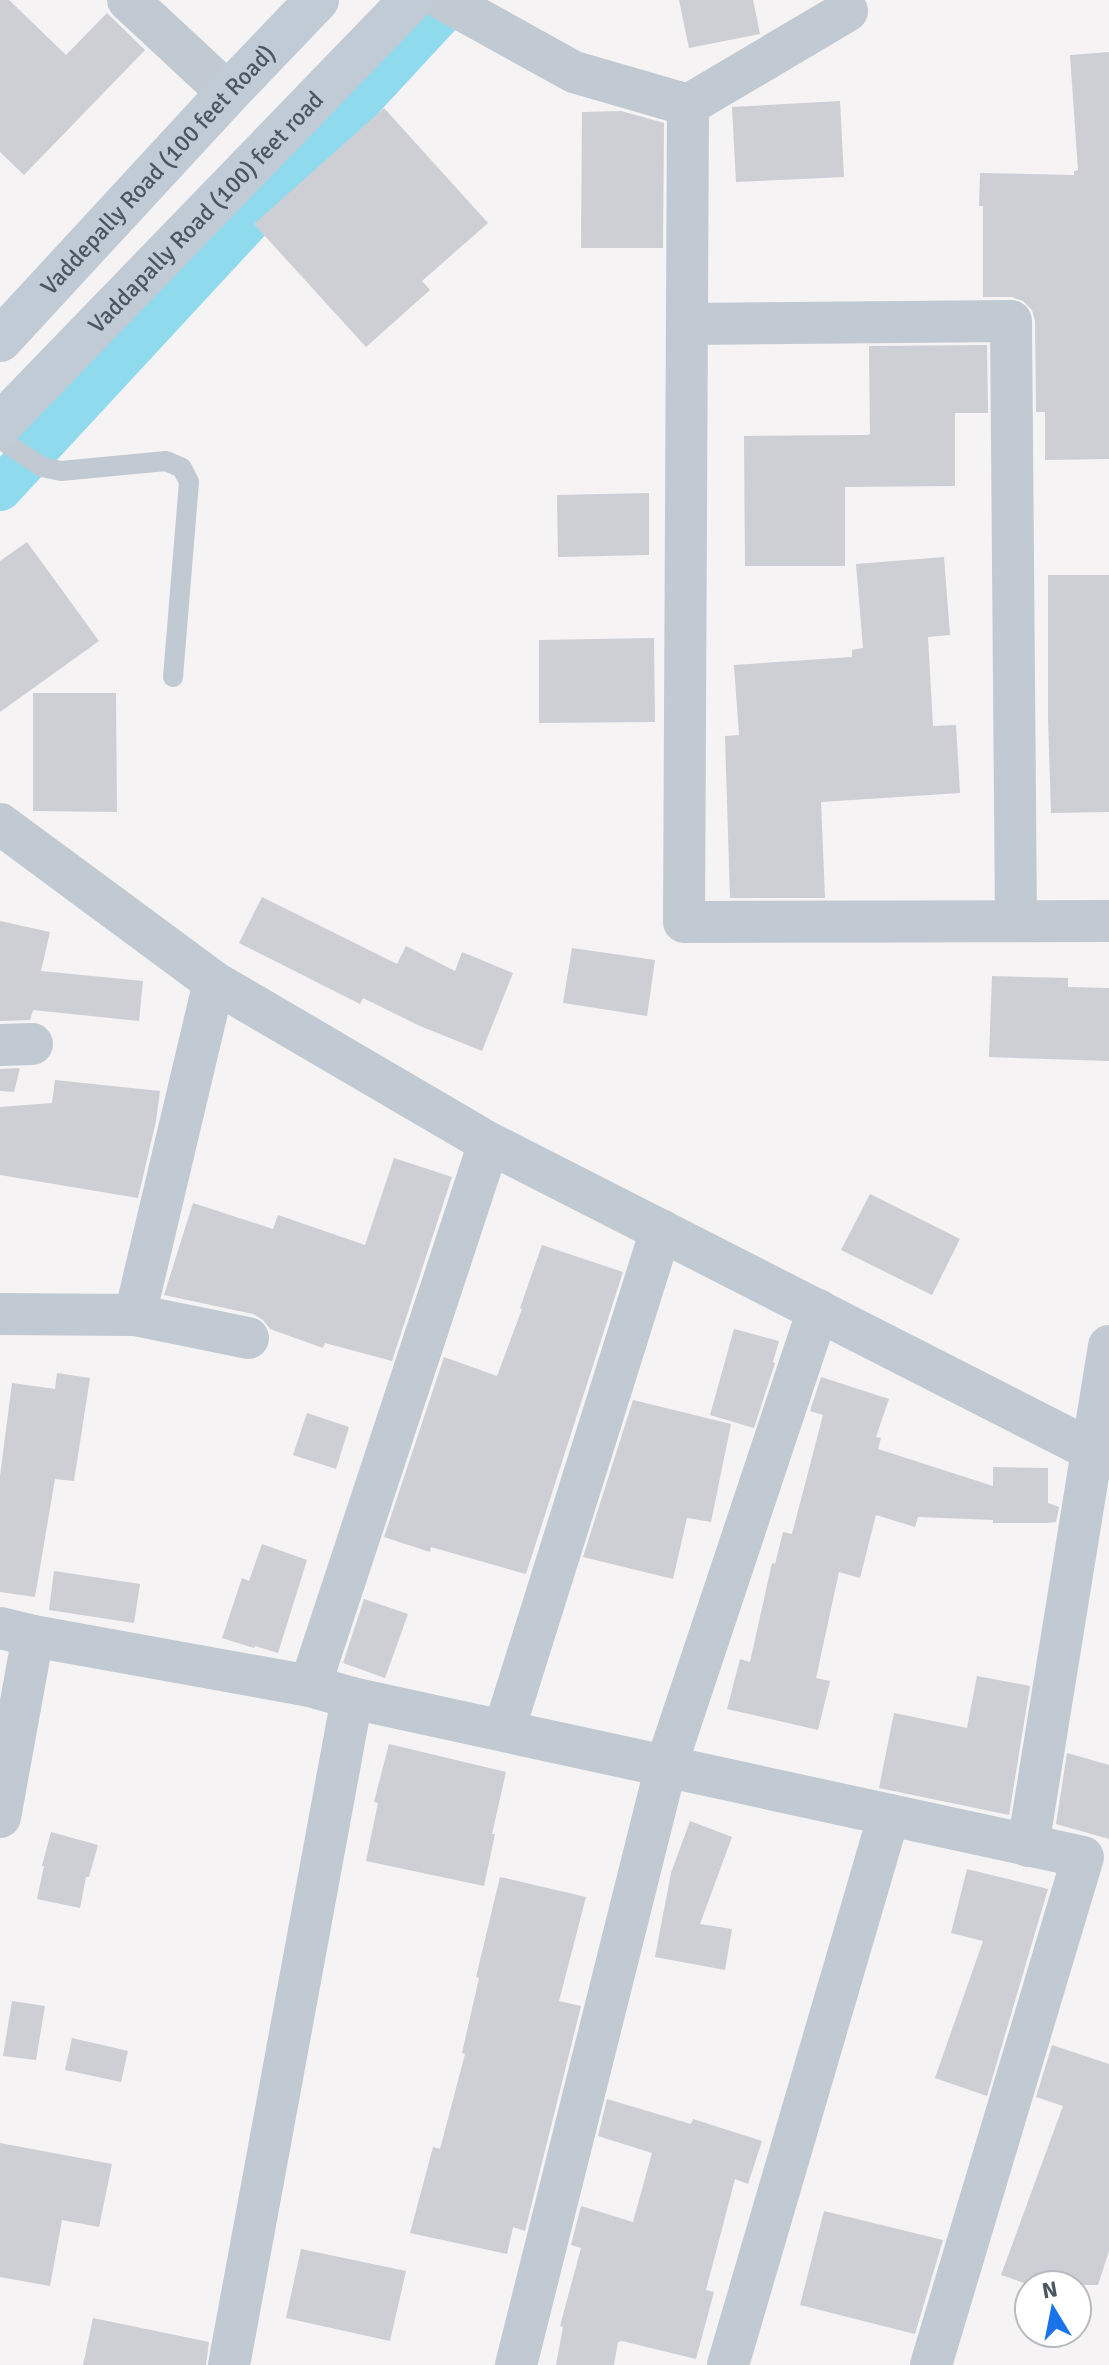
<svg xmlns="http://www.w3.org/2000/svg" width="1109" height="2365" font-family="Signika,sans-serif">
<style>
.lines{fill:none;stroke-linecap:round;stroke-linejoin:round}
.canal{stroke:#90daee;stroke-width:44}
.building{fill:#cdcfd5}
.lane{stroke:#c1cad2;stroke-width:20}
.street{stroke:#c1cad2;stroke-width:42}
.secondary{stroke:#c1cbd6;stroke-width:44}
.labels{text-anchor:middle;stroke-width:8;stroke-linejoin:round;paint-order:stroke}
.street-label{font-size:24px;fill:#4a5661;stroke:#fff}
</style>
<rect width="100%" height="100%" fill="#f5f3f3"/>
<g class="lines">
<path class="canal" d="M 0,489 L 453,0"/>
</g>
<g class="building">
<path d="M 0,0 L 9,0 L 66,55 L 107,13 L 145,50 L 24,175 L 0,152 Z"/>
<path d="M 679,0 L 753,0 L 760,34 L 689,48 Z"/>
<path d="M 1109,52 L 1109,459 L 1045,460 L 1045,412 L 1036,412 L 1035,321 L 1032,310 L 1023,301 L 1012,297 L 983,297 L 983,206 L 979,206 L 980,173 L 1074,175 L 1074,171 L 1078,170 L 1070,55 Z"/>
<path d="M 840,101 L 844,177 L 736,182 L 732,107 Z"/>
<path d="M 384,108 L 488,223 L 422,281 L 430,290 L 366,347 L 254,224 Z"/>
<path d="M 621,111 L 664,123 L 663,248 L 581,248 L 582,112 Z"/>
<path d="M 987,345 L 988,413 L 955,413 L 955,486 L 845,487 L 845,566 L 745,566 L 744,436 L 867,435 L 870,434 L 869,346 Z"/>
<path d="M 649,493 L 649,555 L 558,557 L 557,495 Z"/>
<path d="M 27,542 L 99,641 L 0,712 L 0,561 Z"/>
<path d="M 944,557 L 950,635 L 928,637 L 933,726 L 956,725 L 960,793 L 821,802 L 825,898 L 730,898 L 725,736 L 739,735 L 734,665 L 852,657 L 852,650 L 863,648 L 856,564 Z"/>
<path d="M 1048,575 L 1109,575 L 1109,812 L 1051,813 L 1048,719 Z"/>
<path d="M 654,638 L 655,722 L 539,723 L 539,640 Z"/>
<path d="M 33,693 L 116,693 L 117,812 L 33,811 Z"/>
<path d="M 262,897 L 397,964 L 406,946 L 455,971 L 462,952 L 513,973 L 482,1051 L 420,1026 L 363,998 L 360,1004 L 239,943 Z"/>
<path d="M 0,921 L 50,932 L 41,971 L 143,981 L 139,1021 L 33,1010 L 30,1020 L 0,1021 Z"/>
<path d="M 572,948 L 655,960 L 647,1016 L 563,1003 Z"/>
<path d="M 992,976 L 1068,978 L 1068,987 L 1109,988 L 1109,1061 L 989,1057 Z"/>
<path d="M 20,1068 L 14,1092 L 0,1091 L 0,1069 Z"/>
<path d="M 55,1080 L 160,1091 L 156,1121 L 138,1198 L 0,1175 L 0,1107 L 52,1103 Z"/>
<path d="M 394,1158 L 452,1177 L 392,1361 L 325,1343 L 323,1348 L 270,1329 L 263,1320 L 253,1314 L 164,1295 L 193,1203 L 273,1229 L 278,1215 L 365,1245 Z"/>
<path d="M 870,1194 L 960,1239 L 932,1295 L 841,1250 Z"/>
<path d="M 542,1245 L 623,1272 L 526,1574 L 431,1547 L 430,1552 L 384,1537 L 444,1357 L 497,1376 L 522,1309 L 520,1308 Z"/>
<path d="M 734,1329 L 779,1341 L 773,1362 L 775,1363 L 754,1428 L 710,1415 Z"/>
<path d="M 57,1373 L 90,1378 L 74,1481 L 55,1479 L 35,1597 L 0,1592 L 0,1476 L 12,1383 L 55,1389 Z"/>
<path d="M 821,1377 L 889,1399 L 876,1437 L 881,1438 L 878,1449 L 993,1486 L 993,1467 L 1048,1468 L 1048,1503 L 1059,1507 L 1056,1522 L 1047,1523 L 993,1523 L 993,1520 L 918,1517 L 915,1527 L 876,1515 L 860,1578 L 839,1572 L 816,1678 L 830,1681 L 818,1730 L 727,1709 L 740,1659 L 750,1662 L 772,1563 L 775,1564 L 783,1532 L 792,1534 L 823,1415 L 810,1411 Z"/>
<path d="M 633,1400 L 731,1424 L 711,1522 L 687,1518 L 673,1579 L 583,1557 Z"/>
<path d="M 307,1413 L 349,1427 L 336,1469 L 293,1455 Z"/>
<path d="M 262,1544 L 307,1560 L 278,1653 L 255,1646 L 254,1648 L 222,1638 L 242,1578 L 249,1581 Z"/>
<path d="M 54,1571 L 140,1584 L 134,1623 L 49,1610 Z"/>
<path d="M 364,1599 L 408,1614 L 385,1678 L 343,1663 Z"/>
<path d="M 977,1676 L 1030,1686 L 1009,1815 L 879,1788 L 894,1713 L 967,1728 Z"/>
<path d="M 389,1744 L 506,1772 L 492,1834 L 495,1834 L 484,1886 L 366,1861 L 378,1803 L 374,1802 Z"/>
<path d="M 1067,1753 L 1109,1765 L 1109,1839 L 1056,1824 Z"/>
<path d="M 690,1821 L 732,1837 L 700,1924 L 732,1929 L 725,1970 L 655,1957 L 671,1873 Z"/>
<path d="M 51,1832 L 98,1845 L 89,1877 L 86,1877 L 80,1908 L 37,1899 L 44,1866 L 42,1866 Z"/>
<path d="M 967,1869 L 1048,1889 L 987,2096 L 935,2078 L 983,1941 L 951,1933 Z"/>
<path d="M 500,1877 L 586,1897 L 559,2001 L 581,2006 L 525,2231 L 513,2227 L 507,2254 L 410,2233 L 433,2147 L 440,2149 L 465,2054 L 462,2053 L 479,1978 L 476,1977 Z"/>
<path d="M 12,2001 L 45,2006 L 36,2060 L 3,2056 Z"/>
<path d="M 72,2038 L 128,2051 L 121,2082 L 65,2070 Z"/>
<path d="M 1052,2045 L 1109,2064 L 1109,2251 L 1098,2285 L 1030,2285 L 1001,2275 L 1063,2106 L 1036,2097 Z"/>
<path d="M 607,2099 L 691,2124 L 693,2119 L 762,2141 L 748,2184 L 735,2179 L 706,2290 L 714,2292 L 696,2359 L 622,2341 L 618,2342 L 614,2365 L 556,2365 L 563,2327 L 560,2326 L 581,2248 L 571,2245 L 581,2206 L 633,2222 L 652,2153 L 598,2136 Z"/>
<path d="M 0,2143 L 112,2164 L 99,2227 L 62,2220 L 50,2286 L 0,2277 Z"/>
<path d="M 824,2211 L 943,2240 L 915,2334 L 800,2305 Z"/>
<path d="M 301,2249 L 406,2271 L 390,2341 L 286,2318 Z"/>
<path d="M 93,2318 L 209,2342 L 206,2365 L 83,2365 Z"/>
</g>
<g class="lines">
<path class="lane" d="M 0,439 L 42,467 L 61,471 L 166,461 L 182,468 L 189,482 L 173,677"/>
<g class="street">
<path d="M 128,0 L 228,93"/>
<path d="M 444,0 L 574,72 L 688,105 L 847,11"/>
<path d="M 688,105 L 684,922 L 1109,921"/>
<path d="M 687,324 L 1011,321 L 1016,921"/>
<path d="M 0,824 L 214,982 L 489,1143 L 1109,1459"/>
<path d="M 0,1045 L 32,1044"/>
<path d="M 0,1314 L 135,1315 L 248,1338"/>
<path d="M 135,1315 L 214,982"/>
<path d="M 0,1628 L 33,1636 L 310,1686 L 352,1698 L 1083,1857 L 931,2365"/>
<path d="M 310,1686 L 489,1143"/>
<path d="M 504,1730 L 661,1230"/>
<path d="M 0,1817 L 33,1636"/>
<path d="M 1028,1846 L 1109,1346"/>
<path d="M 229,2365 L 352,1698"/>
<path d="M 516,2365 L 666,1766 L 818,1310"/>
<path d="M 728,2365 L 889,1815"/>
</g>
<g class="secondary">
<path id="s1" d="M 0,340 L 228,93 L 317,0"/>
<path id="s2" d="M 0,425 L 411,0"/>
</g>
</g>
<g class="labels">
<g class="street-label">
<text dy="8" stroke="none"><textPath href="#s1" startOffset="232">Vaddepally Road (100 feet Road)</textPath></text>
<text dy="8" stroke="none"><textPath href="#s2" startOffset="296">Vaddapally Road (100) feet road</textPath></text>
</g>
</g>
<g transform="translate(1053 2309) rotate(350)"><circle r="38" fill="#ffffff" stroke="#b7bbc0" stroke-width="2"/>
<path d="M0-6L14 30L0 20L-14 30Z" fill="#1a73e8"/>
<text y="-12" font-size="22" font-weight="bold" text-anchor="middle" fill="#4a5661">N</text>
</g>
</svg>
